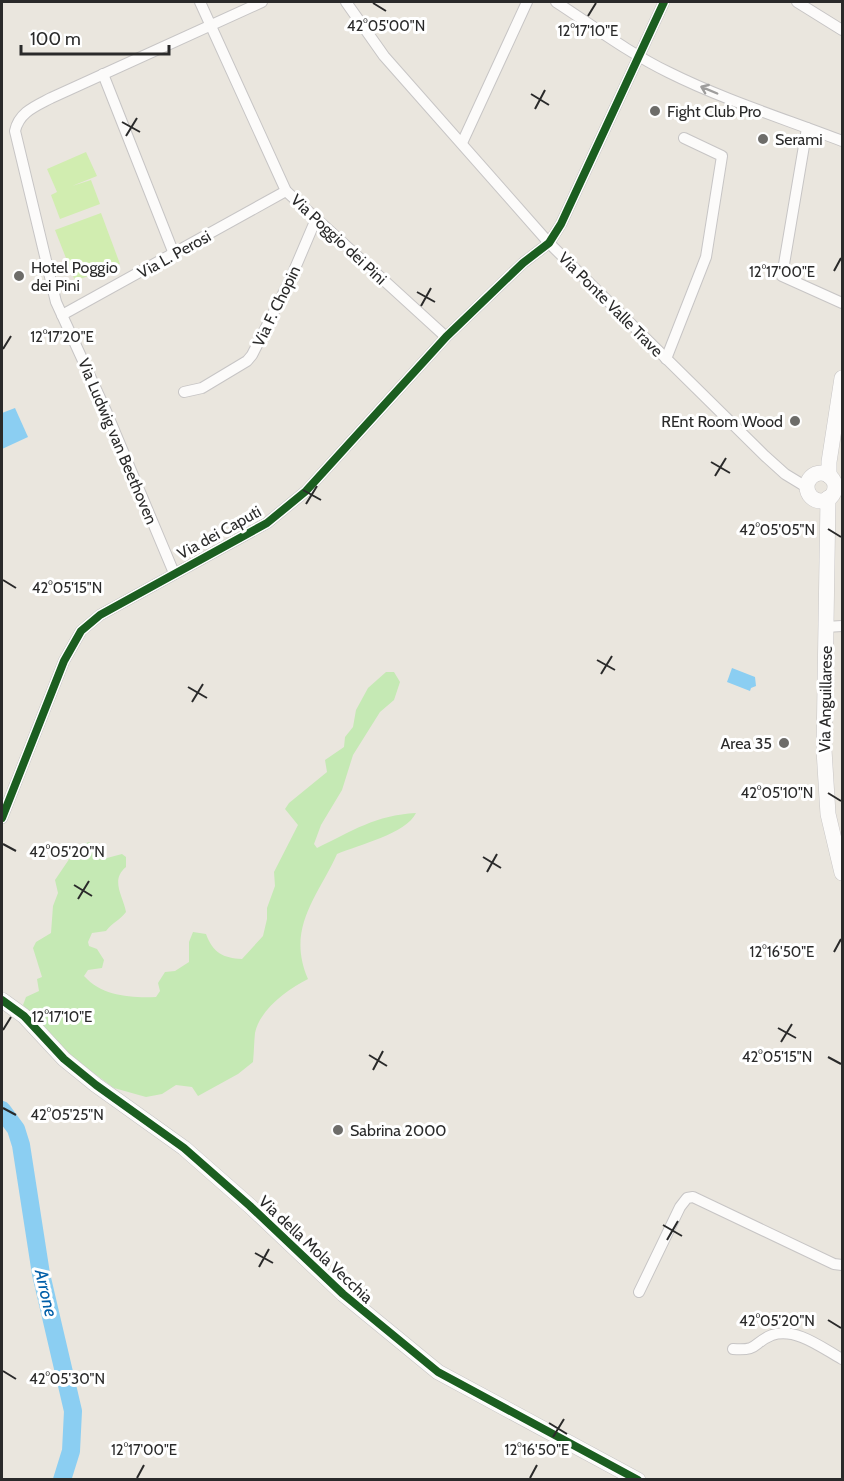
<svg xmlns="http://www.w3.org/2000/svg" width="844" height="1481" font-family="Cabin,sans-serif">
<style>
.green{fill:#c5e9b4}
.pitch{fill:#d1edb0}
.water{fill:#8bcef2}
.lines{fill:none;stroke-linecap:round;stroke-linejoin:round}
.river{stroke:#8bcef2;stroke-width:18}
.street-casing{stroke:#c7c5c5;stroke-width:12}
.secondary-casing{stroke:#c7c5c5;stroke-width:16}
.street{stroke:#fcfbfa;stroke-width:10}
.secondary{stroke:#fcfbfa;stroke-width:15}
.cycleway-casing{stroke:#fff;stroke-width:11}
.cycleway{stroke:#1b5e20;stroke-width:8}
.oneway{stroke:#9e9d9c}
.ticks{fill:none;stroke:#2a2a2a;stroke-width:2}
.poi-dot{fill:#6d6c69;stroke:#fff;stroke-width:2}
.labels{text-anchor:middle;stroke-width:6;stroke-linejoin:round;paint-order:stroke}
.poi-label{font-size:16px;fill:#2a2a2a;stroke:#fff;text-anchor:start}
.street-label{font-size:16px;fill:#2a2a2a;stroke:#fff}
.water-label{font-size:18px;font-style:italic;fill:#005ea8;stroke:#fff}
.ticks-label{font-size:15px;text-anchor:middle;fill:#2a2a2a;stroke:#fff;stroke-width:6;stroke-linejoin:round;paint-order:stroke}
</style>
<rect width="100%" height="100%" fill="#eae6de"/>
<path class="green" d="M 386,672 L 394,672 L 400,682 L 394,700 L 380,712 L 353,755 L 342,790 L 321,825 L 314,844 L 317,848 C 352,831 376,815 416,813 C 406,834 358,845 337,854 C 317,898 286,928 308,979 C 288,989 260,1009 255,1033 C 254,1042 254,1052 253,1062 L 238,1074 L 198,1096 L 192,1087 L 176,1085 L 162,1094 L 146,1097 L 114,1088 L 76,1060 L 58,1044 L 23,1005 L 26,997 L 39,991 L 37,979 L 42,977 L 33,948 L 36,942 L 51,933 L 53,906 L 58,893 L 55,880 L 78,846 L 89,842 L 107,858 L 122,854 L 126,857 L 126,867 C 110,880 123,896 126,912 C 120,920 112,923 106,931 L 92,933 L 88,942 L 89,946 L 97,949 L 104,960 L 102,968 L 88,970 L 84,976 C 102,996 130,998 156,997 L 160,991 L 158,983 L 165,972 L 175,971 L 189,962 L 189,942 L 193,932 L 206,934 C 213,953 223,958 242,959 L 263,936 L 267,919 L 267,908 L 275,886 L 274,872 L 298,825 L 285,809 L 289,803 L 327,772 L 325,760 L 344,747 L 345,737 L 353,727 L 356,710 L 368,688 Z"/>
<g class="pitch">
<path d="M 86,152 L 97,176 L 72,186 L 91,180 L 100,204 L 60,219 L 51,195 L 57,192 L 47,169 Z"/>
<path d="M 101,213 L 120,264 L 75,281 L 55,230 Z"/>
</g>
<g class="water">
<path d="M 15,408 L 28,437 L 2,449 L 2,413 Z"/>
<path d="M 732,668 L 755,677 L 756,686 L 751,688 L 750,691 L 727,682 Z"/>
</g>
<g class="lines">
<path class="river" d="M 2,1110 L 16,1129 L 21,1145 L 41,1274 L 73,1411 L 71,1451 L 62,1480"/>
<defs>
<g id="street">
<path d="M 200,2 L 286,191 L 446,337"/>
<path d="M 346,2 L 384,56 L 549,243 L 765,456 L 785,474 L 808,488"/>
<path d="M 556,2 C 593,26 629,53 668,72 C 724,100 785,119 842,141"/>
<path d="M 797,2 L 842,30"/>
<path d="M 103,74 L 174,254"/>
<path d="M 807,128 L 782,276 L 842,303"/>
<path d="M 462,143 L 527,2"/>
<path d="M 62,315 L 286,191"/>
<path d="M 666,359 L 706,257 L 722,156 L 684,138"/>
<path d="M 184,392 L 202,388 L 247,361 L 252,355 L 290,280 L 316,219"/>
<path d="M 174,573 L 106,411 L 56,302 L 15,131 C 19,112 36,106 51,98 L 262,2"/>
<path d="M 826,627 L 842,626"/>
<path d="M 2,818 L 64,661 L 81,631 L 100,615 L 267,523 L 306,491 L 446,337 L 523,263 L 549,243 L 561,224 L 664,2"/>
<path d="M 639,1292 L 680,1207 L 687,1198 L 693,1197 L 834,1264 L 842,1265"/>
<path d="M 733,1349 C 760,1351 752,1343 772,1335 C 796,1327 822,1348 842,1359"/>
</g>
<g id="secondary">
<circle cx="821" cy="487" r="14"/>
<path d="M 829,476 L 829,462 L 842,378"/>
<path d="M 828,498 L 824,750 L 828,814 L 842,873"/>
<path d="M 2,1000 L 24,1016 L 64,1059 L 96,1085 L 184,1148 L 250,1206 L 343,1294 L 438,1372 L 638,1480"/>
</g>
</defs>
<use href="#street" class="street-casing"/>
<use href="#secondary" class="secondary-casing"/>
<use href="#street" class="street"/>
<use href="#secondary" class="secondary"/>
<defs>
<g id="cycleway">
<path d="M 2,818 L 64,661 L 81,631 L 100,615 L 267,523 L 306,491 L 446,337 L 523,263 L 549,243 L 561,224 L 664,2"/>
<path d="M 2,1000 L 24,1016 L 64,1059 L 96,1085 L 184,1148 L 250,1206 L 343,1294 L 438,1372 L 638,1480"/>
</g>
</defs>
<use href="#cycleway" class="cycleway-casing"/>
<use href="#cycleway" class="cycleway"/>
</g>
<defs><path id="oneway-shaft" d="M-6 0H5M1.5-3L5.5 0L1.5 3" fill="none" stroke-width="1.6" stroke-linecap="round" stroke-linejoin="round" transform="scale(1.5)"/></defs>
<use class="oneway" href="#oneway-shaft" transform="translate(709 90) rotate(-157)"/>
<path class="ticks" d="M 373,3 L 386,11M 588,16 L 596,3M 531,94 L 549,105M 535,109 L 545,90M 122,122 L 140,132M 126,136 L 137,118M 834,271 L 841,258M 417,292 L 435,302M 421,306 L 431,288M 3,349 L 11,336M 711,462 L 730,473M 715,476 L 726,458M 303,490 L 321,500M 306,504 L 317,486M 828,529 L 841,537M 3,580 L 16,588M 597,660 L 615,670M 601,674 L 612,656M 188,687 L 207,698M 192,702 L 203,684M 828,793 L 841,801M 3,844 L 16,851M 483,857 L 501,868M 487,872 L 497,854M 74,885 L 92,896M 78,899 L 89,881M 834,952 L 841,939M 778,1028 L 796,1038M 3,1030 L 11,1017M 781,1042 L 792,1024M 369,1055 L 387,1066M 828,1057 L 841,1064M 373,1070 L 383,1051M 3,1108 L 16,1115M 663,1225 L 682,1236M 667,1240 L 678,1221M 255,1253 L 273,1263M 259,1267 L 269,1249M 828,1320 L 841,1328M 3,1371 L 16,1379M 549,1423 L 567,1434M 553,1437 L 564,1419M 137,1478 L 144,1465M 530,1478 L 537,1465"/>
<g class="poi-dot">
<circle cx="655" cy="111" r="6"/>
<circle cx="763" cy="139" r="6"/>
<circle cx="19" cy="276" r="6"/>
<circle cx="795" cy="421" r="6"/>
<circle cx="784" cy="743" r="6"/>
<circle cx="338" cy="1130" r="6"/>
</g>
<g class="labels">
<g class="poi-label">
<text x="667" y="117">Fight Club Pro</text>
<text x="775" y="145">Serami</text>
<text x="31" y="273">Hotel Poggio<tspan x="31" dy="18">dei Pini</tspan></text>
<text x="783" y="427" text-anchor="end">REnt Room Wood</text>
<text x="772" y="749" text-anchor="end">Area 35</text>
<text x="350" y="1136">Sabrina 2000</text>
</g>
<g class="street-label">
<text transform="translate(339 239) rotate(43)" y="6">Via Poggio dei Pini</text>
<text transform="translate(174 254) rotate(-29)" y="6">Via L. Perosi</text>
<text transform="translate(611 304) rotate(45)" y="6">Via Ponte Valle Trave</text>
<text transform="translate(276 306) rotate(-64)" y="6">Via F. Chopin</text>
<text transform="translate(118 441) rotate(67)" y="6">Via Ludwig van Beethoven</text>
<text transform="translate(219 532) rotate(-29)" y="6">Via dei Caputi</text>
<text transform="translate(825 699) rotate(-89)" y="6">Via Anguillarese</text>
<text transform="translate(316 1249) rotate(43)" y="6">Via della Mola Vecchia</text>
</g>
<g class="water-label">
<text transform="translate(46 1293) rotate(77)" y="6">Arrone</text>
</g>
</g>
<g class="ticks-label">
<text x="386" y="31">42°05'00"N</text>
<text x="588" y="36">12°17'10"E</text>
<text x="782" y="277">12°17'00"E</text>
<text x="62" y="342">12°17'20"E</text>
<text x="777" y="535">42°05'05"N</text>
<text x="67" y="593">42°05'15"N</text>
<text x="777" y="798">42°05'10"N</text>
<text x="67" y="857">42°05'20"N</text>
<text x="782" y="957">12°16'50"E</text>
<text x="62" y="1022">12°17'10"E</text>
<text x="777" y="1062">42°05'15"N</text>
<text x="67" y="1120">42°05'25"N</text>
<text x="777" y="1326">42°05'20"N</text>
<text x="67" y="1384">42°05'30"N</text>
<text x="144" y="1455">12°17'00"E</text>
<text x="537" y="1455">12°16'50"E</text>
</g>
<rect width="844" height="1481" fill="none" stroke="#2a2a2a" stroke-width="6"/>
<path d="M21 45v9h148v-9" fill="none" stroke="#2a2a2a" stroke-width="3"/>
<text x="30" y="45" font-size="18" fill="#2a2a2a" stroke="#ffffff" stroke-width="4.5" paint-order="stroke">100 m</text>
</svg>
